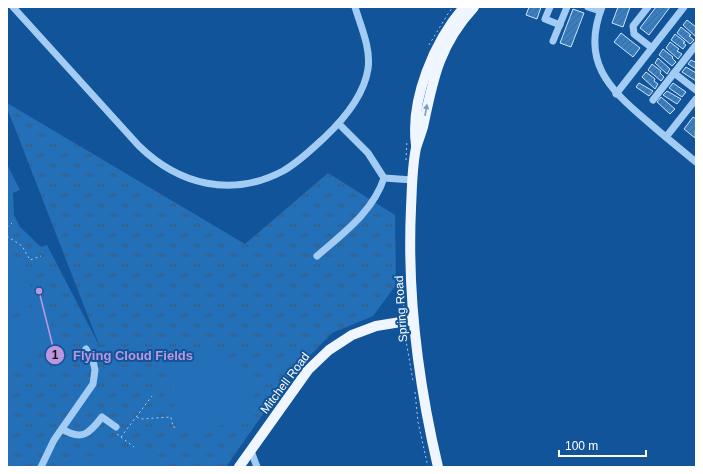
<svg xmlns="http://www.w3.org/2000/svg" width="703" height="474" font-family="Helvetica,sans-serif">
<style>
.grass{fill:url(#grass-tufts)}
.pitch{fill:#236fb8}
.building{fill:url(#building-hatch);stroke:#cbe5fe}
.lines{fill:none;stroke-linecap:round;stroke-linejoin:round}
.path{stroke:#a2ccf4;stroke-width:1;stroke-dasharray:2 3;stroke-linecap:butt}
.minor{stroke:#a2ccf4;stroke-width:7}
.major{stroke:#f0f6ff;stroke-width:10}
.oneway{fill:#759dc7}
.labels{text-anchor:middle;stroke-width:4;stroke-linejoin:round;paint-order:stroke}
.street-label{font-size:12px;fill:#fff;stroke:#115499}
.leader{fill:none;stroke:#bd96df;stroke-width:1.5}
.callout-dot{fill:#bd96df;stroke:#115499;stroke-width:1.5}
.mark-label{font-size:12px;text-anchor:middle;font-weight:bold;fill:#111}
.callout-label{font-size:13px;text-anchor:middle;font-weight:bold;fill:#bd96df;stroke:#115499;stroke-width:4;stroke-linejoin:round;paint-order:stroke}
</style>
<defs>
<pattern id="grass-tufts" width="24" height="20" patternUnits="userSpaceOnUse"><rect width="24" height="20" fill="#236fb8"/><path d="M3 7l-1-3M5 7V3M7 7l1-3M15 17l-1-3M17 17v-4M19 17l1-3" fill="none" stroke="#3c5a77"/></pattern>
<pattern id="building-hatch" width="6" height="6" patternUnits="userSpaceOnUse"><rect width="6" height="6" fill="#397ec1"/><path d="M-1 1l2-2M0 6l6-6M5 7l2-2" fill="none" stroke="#42688c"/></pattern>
</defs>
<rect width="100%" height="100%" fill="#115499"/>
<path class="grass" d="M 7,103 L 245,244 L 328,173 L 395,215 L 396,285 L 373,316 L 332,333 L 288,378 L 226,467 L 7,467 L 7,164 L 20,190 L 13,193 L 14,215 L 20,227 L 41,247 L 47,245 L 100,347 L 7,108 Z"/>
<g class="pitch">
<path d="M 20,266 L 38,301 L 7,318 L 7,273 Z"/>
<path d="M 41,307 L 60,342 L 10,368 L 7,361 L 7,325 Z"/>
<path d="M 204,349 C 245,352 253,381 249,418 L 217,427 L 183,432 L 177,427 L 171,394 L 169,360 Z"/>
<path d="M 145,446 L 152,450 L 154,467 L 58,467 L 58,465 L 109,451 Z"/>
</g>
<g class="building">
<path d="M 529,7 L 541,7 L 537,19 L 526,15 Z"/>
<path d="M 618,7 L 630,7 L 623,27 L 612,23 Z"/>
<path d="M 656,7 L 670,7 L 649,35 L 640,28 Z"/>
<path d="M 573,9 L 584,13 L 571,47 L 560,43 Z"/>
<path d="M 687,20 L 696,27 L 696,37 L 683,25 Z"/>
<path d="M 681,27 L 691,35 L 689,36 L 694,40 L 690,44 L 677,33 Z"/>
<path d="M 621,33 L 640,48 L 633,57 L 614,42 Z"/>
<path d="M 675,34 L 685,42 L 683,43 L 686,45 L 683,49 L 671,40 Z"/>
<path d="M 670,42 L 679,49 L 677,51 L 682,54 L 678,59 L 666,48 Z"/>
<path d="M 663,49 L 673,57 L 672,58 L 676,62 L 672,66 L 659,55 Z"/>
<path d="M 658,58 L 670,69 L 667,74 L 655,63 Z"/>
<path d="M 691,60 L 695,62 L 696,61 L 696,69 L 688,64 Z"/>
<path d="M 652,64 L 661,71 L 660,73 L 664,77 L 661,81 L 648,70 Z"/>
<path d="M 686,67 L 696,73 L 696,81 L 682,72 Z"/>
<path d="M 646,72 L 655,79 L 654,81 L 658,84 L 655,89 L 642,77 Z"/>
<path d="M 639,83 L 653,91 L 649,96 L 636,87 Z"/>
<path d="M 673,83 L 686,92 L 682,97 L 669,88 Z"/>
<path d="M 667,91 L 681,99 L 677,104 L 663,95 Z"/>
<path d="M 661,97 L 675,109 L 670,114 L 657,102 Z"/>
<path d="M 693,117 L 696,119 L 695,138 L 684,129 Z"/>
</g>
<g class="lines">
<g class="path">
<path d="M 447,15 L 453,7"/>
<path d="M 429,45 L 446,17"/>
<path d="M 406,160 L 407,140"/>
<path d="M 7,227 L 12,223"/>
<path d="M 7,236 L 22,246 L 30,260 L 41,256"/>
<path d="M 403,279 L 404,314"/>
<path d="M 404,329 L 413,381"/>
<path d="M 415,392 L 418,422 L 428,467"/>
<path d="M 137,417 L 141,419 L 171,417 L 173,427 L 177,427"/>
<path d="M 117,434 L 134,447"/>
<path d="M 121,437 L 152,396"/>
</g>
<g class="minor">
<path d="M 13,7 L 139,146 C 179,185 232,198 283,171 C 299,162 312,149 325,137 C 344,119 364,95 368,69 C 371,48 361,27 355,7"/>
<path d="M 550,7 L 545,19 L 560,25"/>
<path d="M 588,7 L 600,11"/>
<path d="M 602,7 C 581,61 608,88 647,121 C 663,135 679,148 696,162"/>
<path d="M 648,7 L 633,26 L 634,34 L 652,48"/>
<path d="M 553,41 L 567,7"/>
<path d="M 674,73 L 696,90"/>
<path d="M 616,94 L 684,7"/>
<path d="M 653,100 L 696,45"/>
<path d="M 666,137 L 696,99"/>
<path d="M 384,178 L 413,180"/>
<path d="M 317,256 C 342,234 373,212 384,178 L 368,153 L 339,124"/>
<path d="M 62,429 C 82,441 89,434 102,417 L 116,427"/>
<path d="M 251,451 L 257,467"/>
<path d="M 41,467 L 54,440 L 93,384 L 95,370 L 93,361 L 86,349"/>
</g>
<g class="major">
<path d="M 416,145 C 410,99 434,42 464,7"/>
<path d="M 239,467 L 308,370 L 329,350 L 352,335 L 376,326 L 413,320"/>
<path d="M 438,467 C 418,382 407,295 411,208 C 412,188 412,167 416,148 C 418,141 421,134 423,127 C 433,79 439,45 474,7"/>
</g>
</g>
<defs><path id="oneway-solid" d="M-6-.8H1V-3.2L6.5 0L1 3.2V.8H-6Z"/></defs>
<use class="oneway" href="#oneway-solid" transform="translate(426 110) rotate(-80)"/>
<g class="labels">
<g class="street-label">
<text transform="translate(401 309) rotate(-94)" y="4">Spring Road</text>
<text transform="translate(285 383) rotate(-53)" y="4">Mitchell Road</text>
</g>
</g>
<path class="leader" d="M39 291L55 355"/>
<g class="callout-dot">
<circle cx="39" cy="291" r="4"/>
<circle cx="55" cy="355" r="10"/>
</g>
<g class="mark-label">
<text x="55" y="359">1</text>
</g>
<g class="callout-label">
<text x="133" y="360">Flying Cloud Fields</text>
</g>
<rect width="703" height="474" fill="none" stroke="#ffffff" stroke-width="16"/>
<path d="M559 450v6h87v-6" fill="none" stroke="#ffffff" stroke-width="2"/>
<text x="565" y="450" font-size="12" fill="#ffffff" stroke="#115499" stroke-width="3" paint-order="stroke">100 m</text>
</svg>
